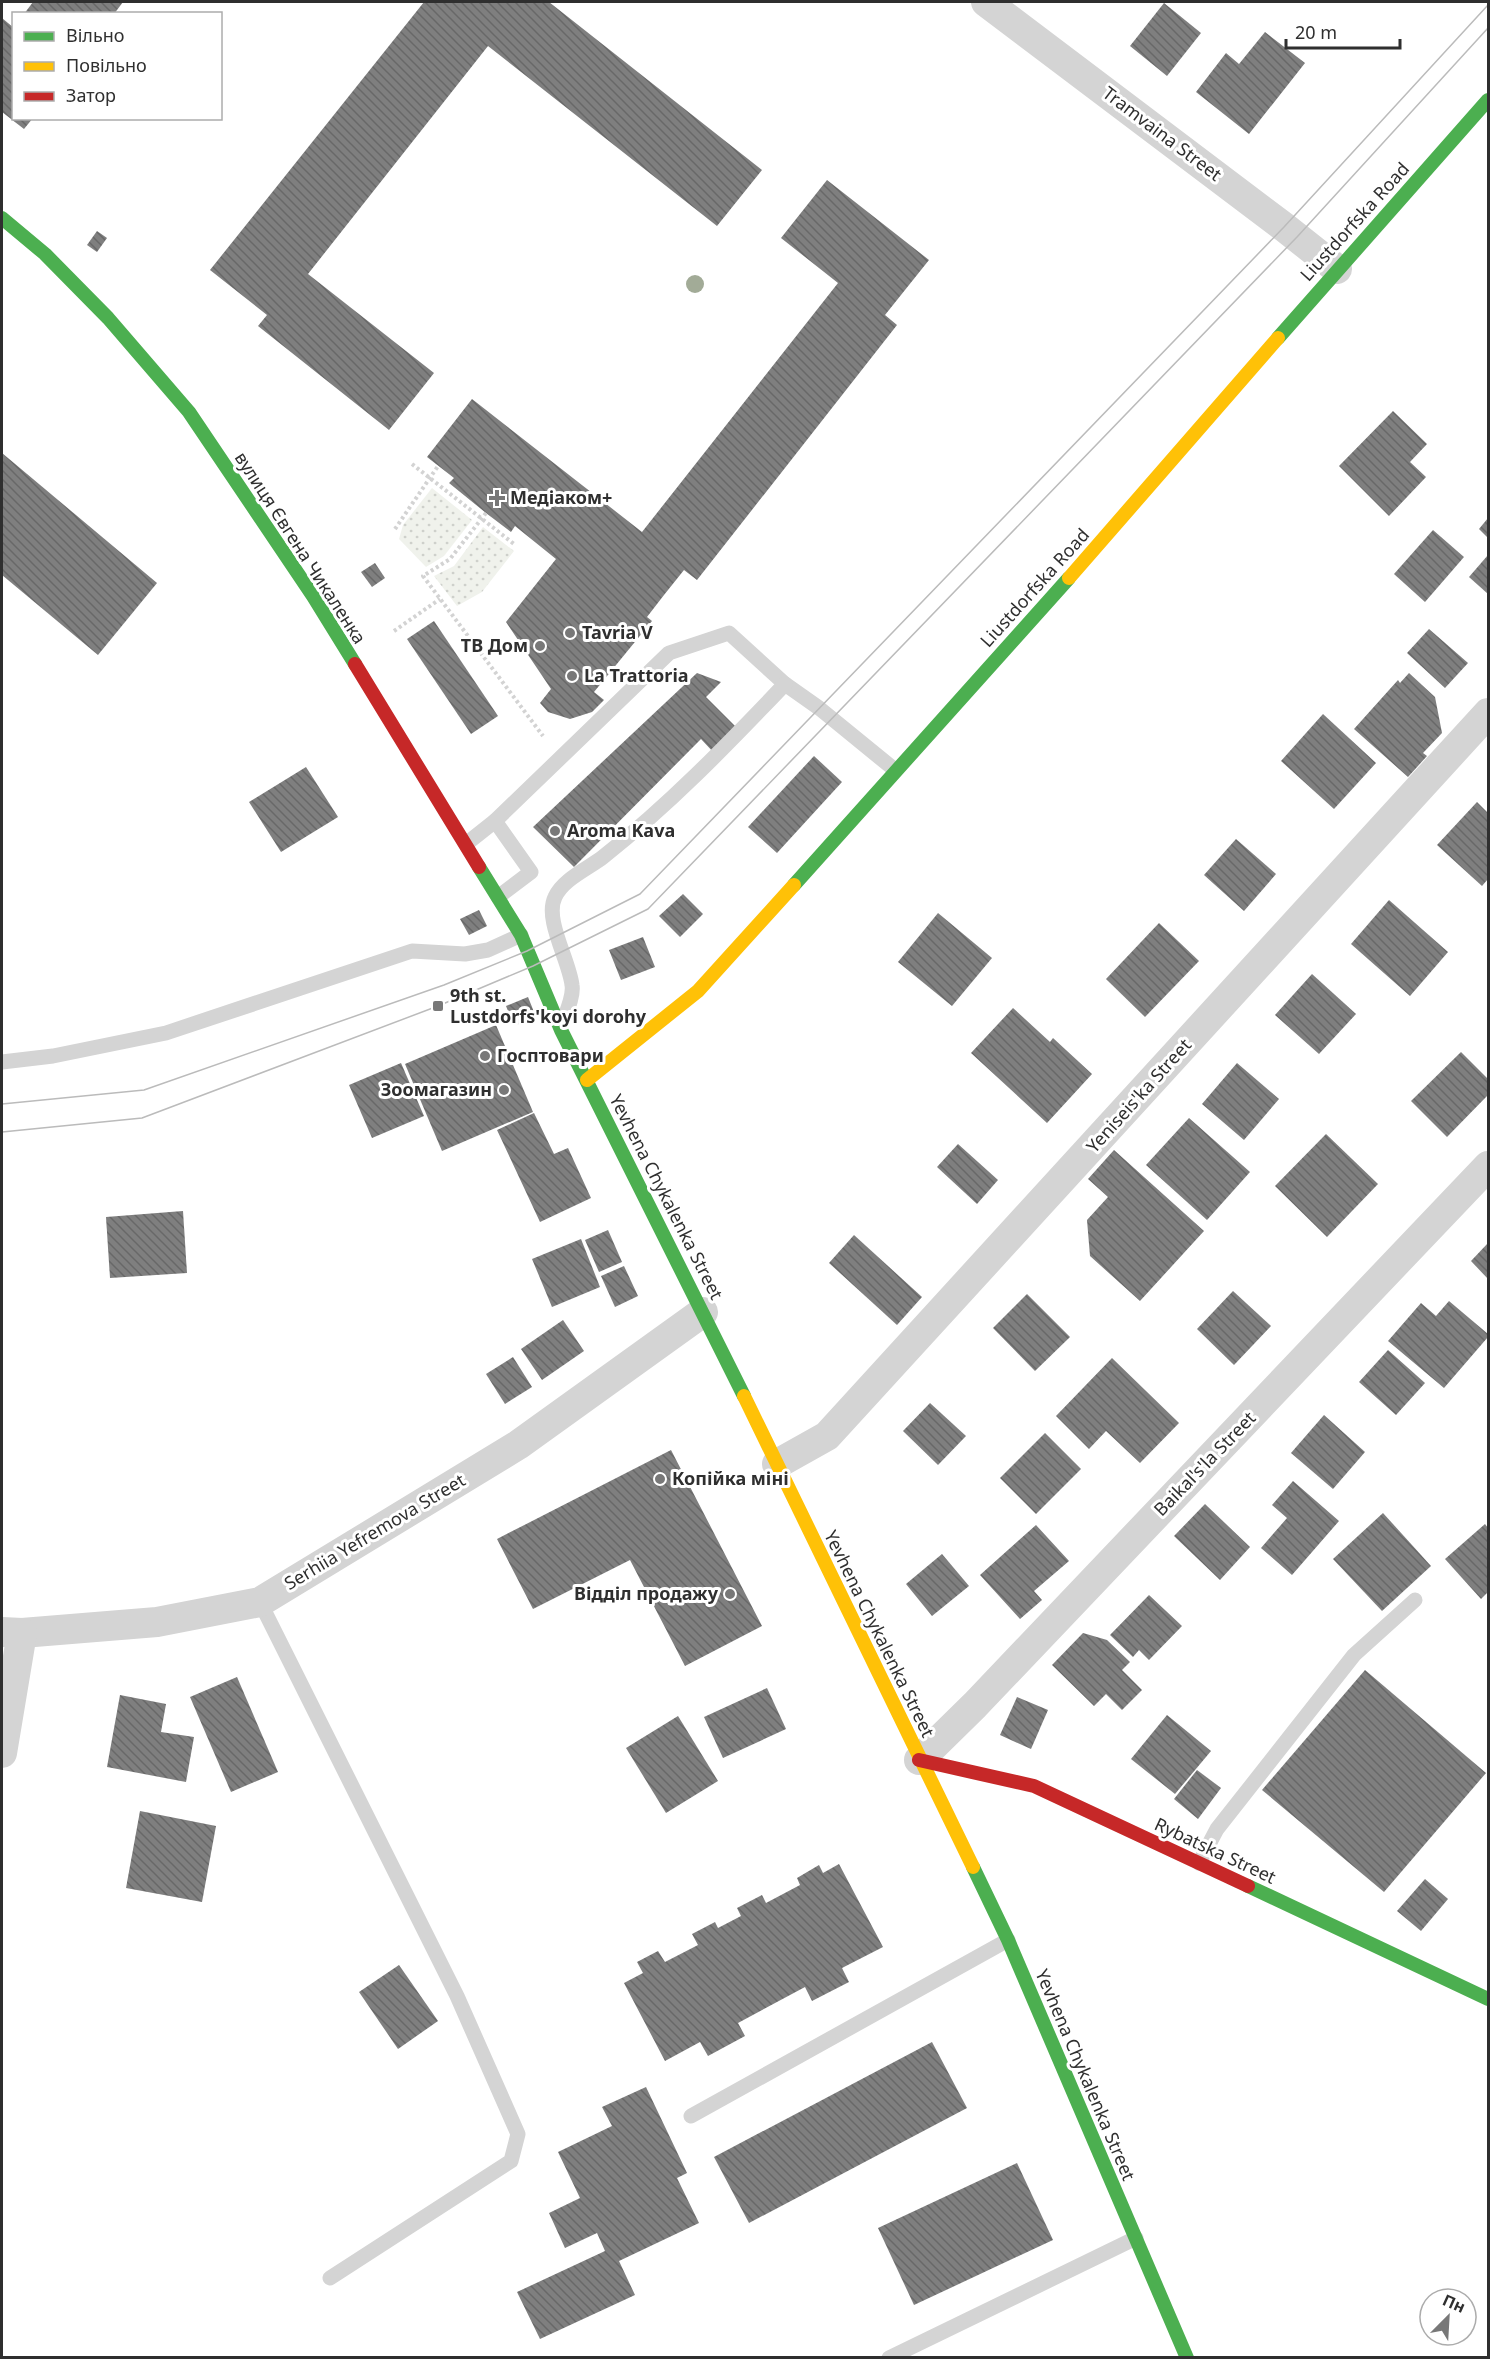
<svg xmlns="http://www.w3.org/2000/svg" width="1490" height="2359" font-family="'Noto Sans',sans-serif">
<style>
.grass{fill:url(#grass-dots)}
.building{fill:url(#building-back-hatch)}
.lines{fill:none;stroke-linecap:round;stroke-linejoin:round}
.path{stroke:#d3d3d3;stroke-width:4;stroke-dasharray:3 3;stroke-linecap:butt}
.lane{stroke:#d4d4d4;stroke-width:15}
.street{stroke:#d4d4d4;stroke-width:30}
.fast{stroke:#4caf50;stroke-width:14}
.slow{stroke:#ffc107;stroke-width:14}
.jam{stroke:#c62828;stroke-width:14}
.tram{stroke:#bbb;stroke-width:1.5}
.tree{fill:#a2ab97}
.poi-dot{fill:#787878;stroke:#fff;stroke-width:2}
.labels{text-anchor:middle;stroke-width:6;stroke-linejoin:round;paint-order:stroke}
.street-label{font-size:18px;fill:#2f2f2f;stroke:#fff}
.poi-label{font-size:18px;font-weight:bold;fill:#2f2f2f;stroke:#fff;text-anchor:start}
</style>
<defs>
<pattern id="grass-dots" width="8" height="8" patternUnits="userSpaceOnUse" patternTransform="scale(1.5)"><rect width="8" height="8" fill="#f0f2ec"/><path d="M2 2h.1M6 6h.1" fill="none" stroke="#ced0cb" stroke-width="1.8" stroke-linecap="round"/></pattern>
<pattern id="building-back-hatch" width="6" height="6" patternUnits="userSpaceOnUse" patternTransform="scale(1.5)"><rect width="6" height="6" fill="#7f7f7f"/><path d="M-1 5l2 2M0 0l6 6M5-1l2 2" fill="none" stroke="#686868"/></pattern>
</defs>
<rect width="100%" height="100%" fill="#fff"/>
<g class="grass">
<path d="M 432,488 L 472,520 L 444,556 L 426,567 L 399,539 L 403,525 Z"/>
<path d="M 483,527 L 514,551 L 482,592 L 457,606 L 434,576 L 454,566 Z"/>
</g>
<g class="building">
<path d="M 33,2 L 123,2 L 114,14 L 24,14 Z"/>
<path d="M 424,2 L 549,2 L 762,170 L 717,226 L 488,46 L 308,274 L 434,373 L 389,430 L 258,326 L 267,315 L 210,270 Z"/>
<path d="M 1164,3 L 1201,33 L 1167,76 L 1130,46 Z"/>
<path d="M 2,18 L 14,28 L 14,118 L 33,118 L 24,129 L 2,112 Z"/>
<path d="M 1265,32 L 1305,63 L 1249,134 L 1196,92 L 1226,53 L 1239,64 Z"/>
<path d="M 827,180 L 929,260 L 885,315 L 897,325 L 697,580 L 684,570 L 664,595 L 647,617 L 652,621 L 594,692 L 604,700 L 592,712 L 570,719 L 548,712 L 540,703 L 551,689 L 506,622 L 556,559 L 515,526 L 511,532 L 486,513 L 449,483 L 454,478 L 427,457 L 472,399 L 642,532 L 838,283 L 781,238 Z"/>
<path d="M 97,231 L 107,238 L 97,252 L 87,245 Z"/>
<path d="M 1393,411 L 1427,444 L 1410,462 L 1426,477 L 1389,516 L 1339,466 Z"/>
<path d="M 2,453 L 157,583 L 98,655 L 2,575 Z"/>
<path d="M 1488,518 L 1488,538 L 1479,529 Z"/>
<path d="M 1433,530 L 1464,557 L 1425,602 L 1394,574 Z"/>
<path d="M 1488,555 L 1488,594 L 1469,577 Z"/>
<path d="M 375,563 L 385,578 L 372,587 L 361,572 Z"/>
<path d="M 434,621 L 498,716 L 471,734 L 407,639 Z"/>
<path d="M 1429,629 L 1468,663 L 1445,688 L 1407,653 Z"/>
<path d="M 697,673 L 721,682 L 706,697 L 739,730 L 715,754 L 701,739 L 574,867 L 533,827 Z"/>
<path d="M 1409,673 L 1435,697 L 1442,733 L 1423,753 L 1427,756 L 1408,777 L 1354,729 L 1398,680 L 1400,683 Z"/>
<path d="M 1323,714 L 1376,763 L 1334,809 L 1281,761 Z"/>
<path d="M 814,756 L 842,782 L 777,853 L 748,827 Z"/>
<path d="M 306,767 L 338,817 L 281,852 L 249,802 Z"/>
<path d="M 1477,802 L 1488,813 L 1488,879 L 1482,886 L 1437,845 Z"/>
<path d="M 1236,839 L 1276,874 L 1244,911 L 1204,875 Z"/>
<path d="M 683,894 L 703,914 L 680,937 L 659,916 Z"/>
<path d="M 1389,900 L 1448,952 L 1410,996 L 1351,944 Z"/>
<path d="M 479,910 L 487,926 L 469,935 L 460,919 Z"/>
<path d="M 938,913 L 992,958 L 952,1006 L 898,962 Z"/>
<path d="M 1159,923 L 1199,961 L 1145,1017 L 1106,979 Z"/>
<path d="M 643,937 L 655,967 L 621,980 L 609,950 Z"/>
<path d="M 1312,974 L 1356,1014 L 1319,1054 L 1275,1015 Z"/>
<path d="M 528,997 L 536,1017 L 514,1026 L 506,1006 Z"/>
<path d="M 1013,1008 L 1050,1042 L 1053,1038 L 1092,1074 L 1047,1123 L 971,1053 Z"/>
<path d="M 496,1025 L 533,1112 L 442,1151 L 405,1064 Z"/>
<path d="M 1461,1052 L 1488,1079 L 1488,1095 L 1447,1137 L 1411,1101 Z"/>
<path d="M 401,1063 L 424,1116 L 372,1138 L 349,1085 Z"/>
<path d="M 1237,1063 L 1279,1099 L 1244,1140 L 1202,1104 Z"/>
<path d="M 534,1113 L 554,1154 L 568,1148 L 591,1198 L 540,1222 L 497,1130 Z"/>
<path d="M 1189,1118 L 1250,1172 L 1207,1220 L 1146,1165 Z"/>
<path d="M 1326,1134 L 1378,1184 L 1327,1237 L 1275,1186 Z"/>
<path d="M 958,1144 L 998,1180 L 977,1204 L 937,1167 Z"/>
<path d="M 1114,1150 L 1204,1231 L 1140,1301 L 1090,1256 L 1087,1220 L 1108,1197 L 1088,1179 Z"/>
<path d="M 183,1211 L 187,1273 L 110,1278 L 106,1217 Z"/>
<path d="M 608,1230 L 622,1262 L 599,1272 L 585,1240 Z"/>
<path d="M 854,1235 L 922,1297 L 897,1325 L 829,1263 Z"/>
<path d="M 581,1239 L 600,1287 L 552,1307 L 532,1259 Z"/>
<path d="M 1488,1243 L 1488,1279 L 1471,1261 Z"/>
<path d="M 624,1266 L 638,1296 L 615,1307 L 601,1276 Z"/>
<path d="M 1233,1291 L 1271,1326 L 1234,1365 L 1197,1329 Z"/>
<path d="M 1027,1294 L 1070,1337 L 1035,1371 L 993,1328 Z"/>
<path d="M 1449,1301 L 1488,1334 L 1488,1337 L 1444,1388 L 1388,1341 L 1421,1303 L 1436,1316 Z"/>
<path d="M 563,1320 L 584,1351 L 542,1380 L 521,1349 Z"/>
<path d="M 1388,1350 L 1425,1383 L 1396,1415 L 1359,1382 Z"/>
<path d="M 513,1357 L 532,1387 L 505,1404 L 486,1374 Z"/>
<path d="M 1112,1358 L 1179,1423 L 1140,1463 L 1106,1431 L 1089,1449 L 1056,1416 Z"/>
<path d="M 930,1403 L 966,1436 L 938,1465 L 903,1431 Z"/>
<path d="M 1324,1415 L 1365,1452 L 1333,1489 L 1291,1453 Z"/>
<path d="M 1045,1433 L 1081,1469 L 1036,1514 L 1000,1478 Z"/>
<path d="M 671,1450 L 762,1626 L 685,1666 L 630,1560 L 533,1609 L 497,1539 Z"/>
<path d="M 1293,1481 L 1339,1521 L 1292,1575 L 1261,1548 L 1287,1518 L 1272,1505 Z"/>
<path d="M 1205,1504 L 1250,1547 L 1220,1580 L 1174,1536 Z"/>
<path d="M 1383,1513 L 1431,1566 L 1382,1611 L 1333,1559 Z"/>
<path d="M 1485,1524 L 1488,1528 L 1488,1592 L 1481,1599 L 1445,1559 Z"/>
<path d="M 1036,1525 L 1069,1561 L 1034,1591 L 1042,1600 L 1020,1619 L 980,1575 Z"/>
<path d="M 942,1554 L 969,1586 L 932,1616 L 906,1584 Z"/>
<path d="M 1149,1595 L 1182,1626 L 1149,1660 L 1139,1650 L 1133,1657 L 1110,1635 Z"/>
<path d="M 1083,1633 L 1107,1640 L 1130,1662 L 1122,1670 L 1142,1690 L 1122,1710 L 1106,1694 L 1094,1706 L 1052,1665 Z"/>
<path d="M 1365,1670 L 1486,1773 L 1384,1892 L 1262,1790 Z"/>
<path d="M 237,1677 L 278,1772 L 231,1792 L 190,1697 Z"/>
<path d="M 767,1688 L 786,1729 L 723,1758 L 704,1717 Z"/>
<path d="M 120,1695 L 166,1704 L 161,1732 L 194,1737 L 186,1782 L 107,1767 Z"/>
<path d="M 1017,1697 L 1048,1710 L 1031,1749 L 1000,1735 Z"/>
<path d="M 1167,1715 L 1211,1751 L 1175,1794 L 1131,1759 Z"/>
<path d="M 678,1716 L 718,1781 L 666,1813 L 626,1748 Z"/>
<path d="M 1197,1770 L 1221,1788 L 1198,1819 L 1174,1799 Z"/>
<path d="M 140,1811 L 216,1826 L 202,1902 L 126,1888 Z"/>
<path d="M 839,1864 L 883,1947 L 842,1968 L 849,1982 L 812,2001 L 805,1987 L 738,2023 L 745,2036 L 708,2056 L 700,2042 L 665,2061 L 624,1983 L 643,1973 L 637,1962 L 658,1951 L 665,1962 L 698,1945 L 692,1934 L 715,1922 L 718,1928 L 741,1916 L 737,1908 L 762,1895 L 766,1903 L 800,1885 L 797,1878 L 819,1865 L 823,1873 Z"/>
<path d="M 1425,1879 L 1448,1899 L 1421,1931 L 1397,1911 Z"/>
<path d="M 399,1965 L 438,2021 L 398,2049 L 359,1992 Z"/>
<path d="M 932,2042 L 967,2108 L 749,2223 L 714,2157 Z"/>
<path d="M 646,2087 L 687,2173 L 677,2178 L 699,2223 L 619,2261 L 635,2295 L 540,2339 L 517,2292 L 605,2251 L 597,2233 L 565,2248 L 549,2213 L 580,2198 L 558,2152 L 612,2126 L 602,2107 Z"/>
<path d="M 1017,2163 L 1053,2240 L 914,2305 L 878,2228 Z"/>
</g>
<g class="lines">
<g class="path">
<path d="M 412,464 L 514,544"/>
<path d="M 486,513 L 450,559 L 423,576 L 543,736"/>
<path d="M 395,529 L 438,466"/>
<path d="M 394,631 L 440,599"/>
</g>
<g class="lane">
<path d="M 495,821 L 531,872 L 498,897"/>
<path d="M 466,844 L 495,821 L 669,653 L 729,633 L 785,684 L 819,708 L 895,770"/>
<path d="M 562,1024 C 566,1013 574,996 572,985 C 569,960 544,919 555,897 C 563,879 589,868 603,857 C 669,805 727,745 785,684"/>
<path d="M 2,1062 L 53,1056 L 166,1033 L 412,951 L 465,954 L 488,950 L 521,935"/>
<path d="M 260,1602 L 457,1996 L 518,2134 L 511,2161 L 330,2278"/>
<path d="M 1199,1863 L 1217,1829 L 1354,1655 L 1415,1600"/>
<path d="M 691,2116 L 1008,1940"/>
<path d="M 889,2358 L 1136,2238"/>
</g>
<g class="street">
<path d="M 986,2 L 1284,227 L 1337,269"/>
<path d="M 777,1464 L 827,1436 L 1488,713"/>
<path d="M 2,1632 L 22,1633 L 157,1622 L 260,1602 L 518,1445 L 703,1312"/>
<path d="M 2,1753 L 22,1633"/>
<path d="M 919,1760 L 975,1705 L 1488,1166"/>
</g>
<g class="fast">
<path d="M 2,218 L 45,254 L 108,318 L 189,412 L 313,596 L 355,664"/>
<path d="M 1278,338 L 1488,100"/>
<path d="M 479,867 L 521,935 L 561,1030 L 744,1396"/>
<path d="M 794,885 L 1069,578"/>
<path d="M 973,1867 L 1008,1940 L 1187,2358"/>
<path d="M 1248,1886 L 1488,1999"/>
</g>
<g class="slow">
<path d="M 1069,578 L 1278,338"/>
<path d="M 587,1080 L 698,991 L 794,885"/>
<path d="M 744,1396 L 973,1867"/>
</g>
<g class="jam">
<path d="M 355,664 L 479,867"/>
<path d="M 919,1760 L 1034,1786 L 1248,1886"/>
</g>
<g class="tram">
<path d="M 2,1104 L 144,1090 L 444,985 L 527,951 L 640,894 L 1284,227 L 1488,5"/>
<path d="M 2,1132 L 142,1118 L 438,1006 L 533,966 L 648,909 L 1297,237 L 1488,28"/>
</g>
</g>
<circle class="tree" cx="695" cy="284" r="9"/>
<g class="poi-dot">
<path d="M494 489h6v6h6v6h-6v6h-6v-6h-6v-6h6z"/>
<circle cx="570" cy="633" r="6"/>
<circle cx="540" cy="646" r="6"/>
<circle cx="572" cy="676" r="6"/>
<circle cx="555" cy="831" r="6"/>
<rect x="432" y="1000" width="12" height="12" rx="3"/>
<circle cx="485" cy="1056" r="6"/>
<circle cx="504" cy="1090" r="6"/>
<circle cx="660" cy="1479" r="6"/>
<circle cx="730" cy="1594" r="6"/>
</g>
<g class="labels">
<g class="street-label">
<text transform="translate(1162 134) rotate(37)" y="6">Tramvaina Street</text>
<text transform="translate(1355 222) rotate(-48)" y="6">Liustdorfska Road</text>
<text transform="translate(300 548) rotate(57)" y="6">вулиця Євгена Чикаленка</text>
<text transform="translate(1035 588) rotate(-48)" y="6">Liustdorfska Road</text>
<text transform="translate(1139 1096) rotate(-48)" y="6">Yeniseis'ka Street</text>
<text transform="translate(666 1197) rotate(63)" y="6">Yevhena Chykalenka Street</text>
<text transform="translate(1205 1464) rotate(-46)" y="6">Baikal's'la Street</text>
<text transform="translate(375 1532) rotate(-31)" y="6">Serhiia Yefremova Street</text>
<text transform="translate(879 1634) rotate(64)" y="6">Yevhena Chykalenka Street</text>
<text transform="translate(1215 1851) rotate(25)" y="6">Rybatska Street</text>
<text transform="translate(1085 2075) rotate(67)" y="6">Yevhena Chykalenka Street</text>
</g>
<g class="poi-label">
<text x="510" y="504">Медіаком+</text>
<text x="582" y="639">Tavria V</text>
<text x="528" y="652" text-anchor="end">ТВ Дом</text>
<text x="584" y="682">La Trattoria</text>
<text x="567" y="837">Aroma Kava</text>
<text x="450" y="1002">9th st.<tspan x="450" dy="21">Lustdorfs'koyi dorohy</tspan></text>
<text x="497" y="1062">Госптовари</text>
<text x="492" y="1096" text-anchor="end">Зоомагазин</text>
<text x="672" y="1485">Копійка міні</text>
<text x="718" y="1600" text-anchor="end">Відділ продажу</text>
</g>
</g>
<rect width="1490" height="2359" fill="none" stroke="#2f2f2f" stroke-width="6"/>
<rect x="12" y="12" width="210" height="108" fill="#ffffff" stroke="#acacac" stroke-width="1.5"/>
<rect x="24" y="32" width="30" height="9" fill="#4caf50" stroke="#acacac" stroke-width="1.5"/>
<text x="66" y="42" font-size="18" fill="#2f2f2f">Вільно</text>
<rect x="24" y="62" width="30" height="9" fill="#ffc107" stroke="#acacac" stroke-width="1.5"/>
<text x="66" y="72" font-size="18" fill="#2f2f2f">Повільно</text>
<rect x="24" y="92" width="30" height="9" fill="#c62828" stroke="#acacac" stroke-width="1.5"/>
<text x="66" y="102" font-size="18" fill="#2f2f2f">Затор</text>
<g transform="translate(1448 2317) rotate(24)"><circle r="28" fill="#ffffff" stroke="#acacac" stroke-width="1.5"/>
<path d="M0-4.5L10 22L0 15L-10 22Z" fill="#787878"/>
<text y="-9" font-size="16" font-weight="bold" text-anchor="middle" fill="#2f2f2f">Пн</text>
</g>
<path d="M1286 39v9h114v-9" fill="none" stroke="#2f2f2f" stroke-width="3"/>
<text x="1295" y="39" font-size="18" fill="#2f2f2f" stroke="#ffffff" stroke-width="4.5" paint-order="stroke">20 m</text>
</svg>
